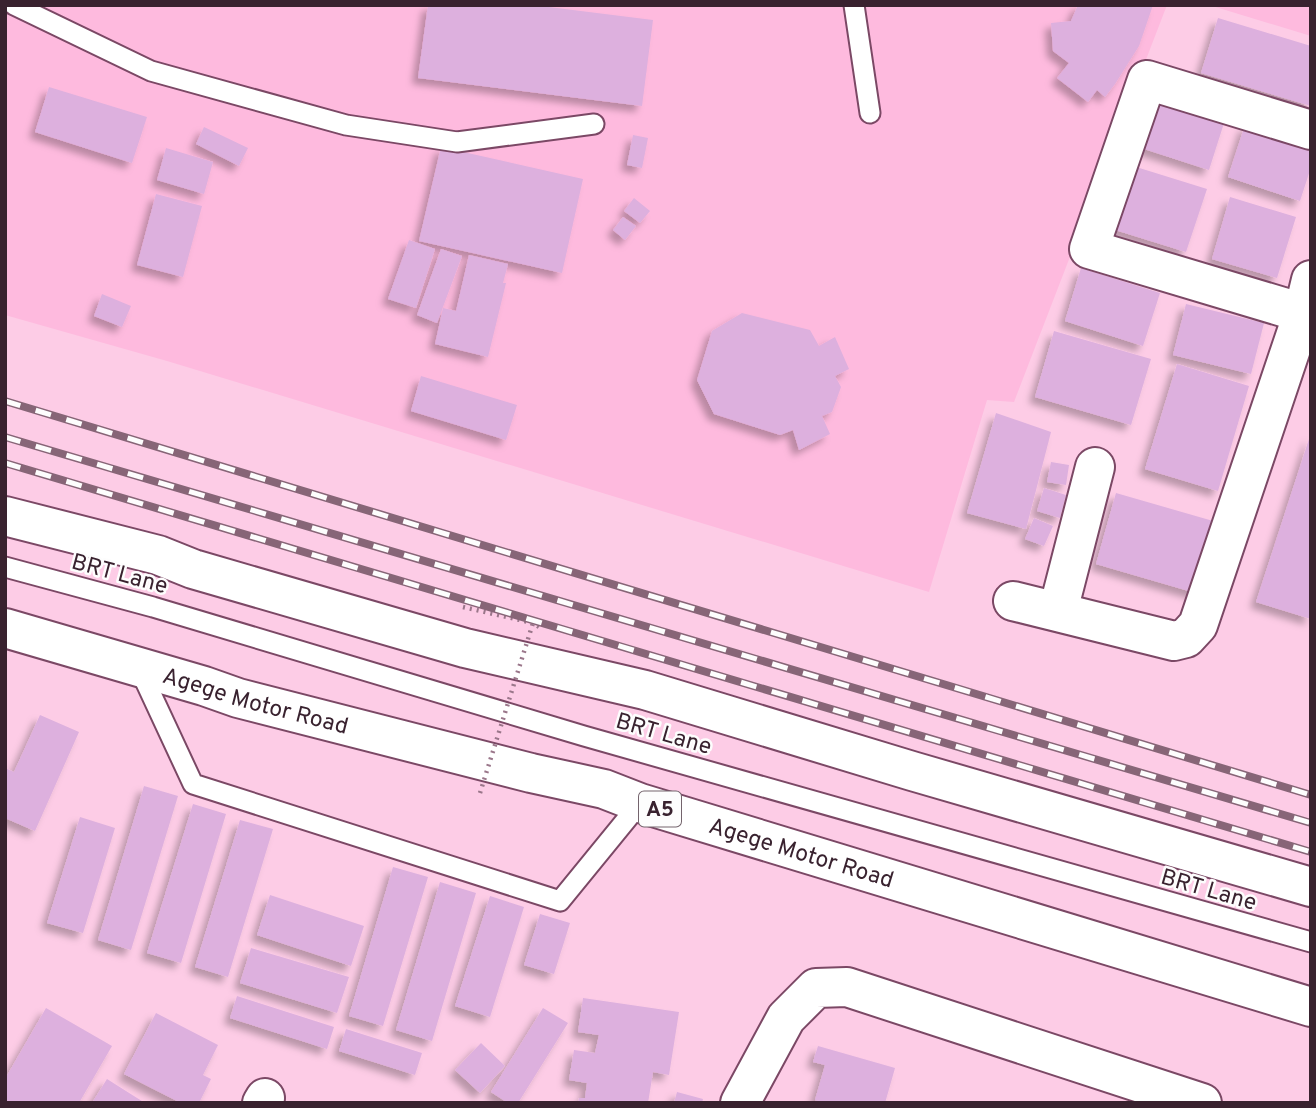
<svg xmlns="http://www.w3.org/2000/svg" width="1316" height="1108" font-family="Overpass,sans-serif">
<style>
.built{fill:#febade}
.building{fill:#ddb0de;filter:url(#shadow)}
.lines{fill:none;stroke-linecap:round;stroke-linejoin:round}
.service-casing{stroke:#7b4865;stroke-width:23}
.minor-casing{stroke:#7b4865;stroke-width:42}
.trunk-casing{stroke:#7b4865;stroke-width:42}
.path{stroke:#9a768a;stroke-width:4.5;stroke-dasharray:2 5;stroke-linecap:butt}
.service{stroke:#fff;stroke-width:19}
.minor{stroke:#fff;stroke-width:38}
.trunk{stroke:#fff;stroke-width:38}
.rail-casing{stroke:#876577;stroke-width:8}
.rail{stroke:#fdfdfd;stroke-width:5;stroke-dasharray:16;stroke-linecap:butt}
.path-bridge{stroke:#9a768a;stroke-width:4.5;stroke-dasharray:2 5;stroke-linecap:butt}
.labels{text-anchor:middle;stroke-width:5;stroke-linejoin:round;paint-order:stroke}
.shield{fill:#fdfdfd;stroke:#74646d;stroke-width:2}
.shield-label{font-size:21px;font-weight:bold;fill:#39222f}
.street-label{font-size:23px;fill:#39222f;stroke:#fdfdfd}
</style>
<defs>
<filter id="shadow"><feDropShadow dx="-6" dy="6" stdDeviation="3.5" flood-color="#0004"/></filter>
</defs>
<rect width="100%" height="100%" fill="#fdcce6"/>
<g class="built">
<path d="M 5,5 L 1167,5 L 1014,402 L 987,400 L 929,592 L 167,361 L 5,315 Z"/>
<path d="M 1209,5 L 1311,5 L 1311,36 Z"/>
</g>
<g class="building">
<path d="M 428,5 L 533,5 L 653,20 L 642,106 L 418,78 Z"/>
<path d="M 1078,5 L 1153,5 L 1139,46 L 1115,84 L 1105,97 L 1097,90 L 1088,102 L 1057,78 L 1069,63 L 1053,51 L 1051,23 L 1071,21 Z"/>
<path d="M 1218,18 L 1311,46 L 1311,106 L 1201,73 Z"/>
<path d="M 49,87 L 147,117 L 132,163 L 35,132 Z"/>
<path d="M 1154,100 L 1224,123 L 1209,170 L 1138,147 Z"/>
<path d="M 1245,125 L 1311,146 L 1311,167 L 1300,201 L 1228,177 Z"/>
<path d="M 204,127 L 248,148 L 239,166 L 196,144 Z"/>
<path d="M 633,135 L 648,138 L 642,168 L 627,165 Z"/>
<path d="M 441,147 L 583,179 L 562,273 L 419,241 Z"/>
<path d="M 166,148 L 213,162 L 204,194 L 157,180 Z"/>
<path d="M 1133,166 L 1207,189 L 1186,252 L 1112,229 Z"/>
<path d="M 156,194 L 202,206 L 183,277 L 137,265 Z"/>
<path d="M 1230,197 L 1296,217 L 1277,278 L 1212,259 Z"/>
<path d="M 634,198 L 650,211 L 640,223 L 624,211 Z"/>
<path d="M 623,217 L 636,226 L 625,240 L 613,230 Z"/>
<path d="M 409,240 L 435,249 L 416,308 L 388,299 Z"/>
<path d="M 441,249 L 462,256 L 437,323 L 417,315 Z"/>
<path d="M 469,255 L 508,264 L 503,283 L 506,283 L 488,357 L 435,344 L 443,308 L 456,311 Z"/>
<path d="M 1081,268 L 1160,293 L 1143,346 L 1065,321 Z"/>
<path d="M 102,294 L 131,306 L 122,327 L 94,316 Z"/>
<path d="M 1186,304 L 1264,323 L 1251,374 L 1173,355 Z"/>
<path d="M 742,313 L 810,330 L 819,346 L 835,337 L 849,369 L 835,376 L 841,387 L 832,412 L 822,416 L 830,434 L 799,450 L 793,430 L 780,435 L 714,414 L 697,380 L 712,331 Z"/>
<path d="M 1054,331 L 1151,359 L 1131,425 L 1035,397 Z"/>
<path d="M 1177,364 L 1249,386 L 1218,491 L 1145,469 Z"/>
<path d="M 421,376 L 517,405 L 506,440 L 411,411 Z"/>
<path d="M 996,413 L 1051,432 L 1026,529 L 967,513 Z"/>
<path d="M 1310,436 L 1311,436 L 1311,619 L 1256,602 Z"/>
<path d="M 1051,462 L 1069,465 L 1066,485 L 1047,482 Z"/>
<path d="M 1044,488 L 1066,495 L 1060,518 L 1037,511 Z"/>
<path d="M 1116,493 L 1220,523 L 1199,594 L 1096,564 Z"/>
<path d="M 1034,518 L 1053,526 L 1044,546 L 1025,539 Z"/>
<path d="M 40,715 L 79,732 L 35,831 L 5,818 L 5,772 L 7,769 L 14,772 Z"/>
<path d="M 144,786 L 178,796 L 131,950 L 98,940 Z"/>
<path d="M 193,804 L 226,814 L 181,963 L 147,953 Z"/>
<path d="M 80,817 L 115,828 L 83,933 L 47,923 Z"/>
<path d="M 240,820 L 273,829 L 228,977 L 195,967 Z"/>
<path d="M 393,867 L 428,877 L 383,1026 L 349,1016 Z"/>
<path d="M 440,882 L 476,893 L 432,1041 L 396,1030 Z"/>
<path d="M 270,895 L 364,926 L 351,966 L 257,935 Z"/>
<path d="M 490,896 L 524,907 L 490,1017 L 455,1006 Z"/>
<path d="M 540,914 L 570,923 L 554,974 L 524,965 Z"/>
<path d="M 251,948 L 349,977 L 337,1013 L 240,983 Z"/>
<path d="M 237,996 L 334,1027 L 327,1049 L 230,1018 Z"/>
<path d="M 583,998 L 679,1012 L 669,1075 L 653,1072 L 648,1103 L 578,1103 L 579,1098 L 585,1098 L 587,1083 L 569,1080 L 574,1050 L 595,1053 L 599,1035 L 578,1032 Z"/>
<path d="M 46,1008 L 112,1046 L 79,1103 L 5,1103 L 5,1079 Z"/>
<path d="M 543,1008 L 568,1023 L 518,1103 L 508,1103 L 491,1092 Z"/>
<path d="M 156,1013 L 218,1045 L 203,1075 L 211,1079 L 199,1103 L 181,1103 L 124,1074 Z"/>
<path d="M 346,1029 L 422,1053 L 415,1075 L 339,1051 Z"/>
<path d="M 481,1043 L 505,1066 L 480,1093 L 455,1070 Z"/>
<path d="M 818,1046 L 895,1068 L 885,1103 L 823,1103 L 815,1100 L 825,1065 L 813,1062 Z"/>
<path d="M 107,1079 L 145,1103 L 92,1103 Z"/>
<path d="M 677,1092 L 703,1099 L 702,1103 L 674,1103 Z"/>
</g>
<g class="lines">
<defs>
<g id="service">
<path d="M 14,5 L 151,71 L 346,125 L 457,142 L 594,124"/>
<path d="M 854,5 L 870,113"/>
<path d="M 5,567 L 153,607 L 584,736 L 1311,942"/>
<path d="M 139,668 L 193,784 L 560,901 L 640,803"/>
</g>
<g id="minor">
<path d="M 1303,313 L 1089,249 L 1147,80 L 1311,130"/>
<path d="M 1013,601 L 1174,641 L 1186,638 L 1198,625 L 1303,313 L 1311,280"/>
<path d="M 1058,611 L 1095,467"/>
<path d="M 262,1103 L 265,1098"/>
<path d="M 740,1103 L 786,1018 L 816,988 L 847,987 L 1202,1103"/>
</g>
<g id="trunk">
<path d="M 5,516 L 158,555 L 193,569 L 465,648 L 645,690 L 912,771 L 1311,887"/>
<path id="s1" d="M 5,628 L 204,686 L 238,698 L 531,773 L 604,789 L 640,803 L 1311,1007"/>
</g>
</defs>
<use href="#service" class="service-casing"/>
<use href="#minor" class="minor-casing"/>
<use href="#trunk" class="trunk-casing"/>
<path class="path" d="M 463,607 L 533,623 L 539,627"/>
<use href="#service" class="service"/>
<use href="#minor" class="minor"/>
<use href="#trunk" class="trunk"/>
<defs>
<g id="rail">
<path d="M 5,401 L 1311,795"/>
<path d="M 5,437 L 1311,823"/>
<path d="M 5,463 L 1311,852"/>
</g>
</defs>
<use href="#rail" class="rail-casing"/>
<use href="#rail" class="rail"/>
<path class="path-bridge" d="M 480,793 L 533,623"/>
</g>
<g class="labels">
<rect class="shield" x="639" y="791.5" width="42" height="35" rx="5"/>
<g class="shield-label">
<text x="660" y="816">A5</text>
</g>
<g class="street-label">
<text transform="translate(120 573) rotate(15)" y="8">BRT Lane</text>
<text dy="8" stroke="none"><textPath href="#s1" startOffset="261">Agege Motor Road</textPath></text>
<text transform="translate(664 733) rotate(16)" y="8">BRT Lane</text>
<text dy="8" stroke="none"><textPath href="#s1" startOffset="828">Agege Motor Road</textPath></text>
<text transform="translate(1209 889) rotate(16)" y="8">BRT Lane</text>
</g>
</g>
<rect width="1316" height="1108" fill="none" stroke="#39222f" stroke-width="14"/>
</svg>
